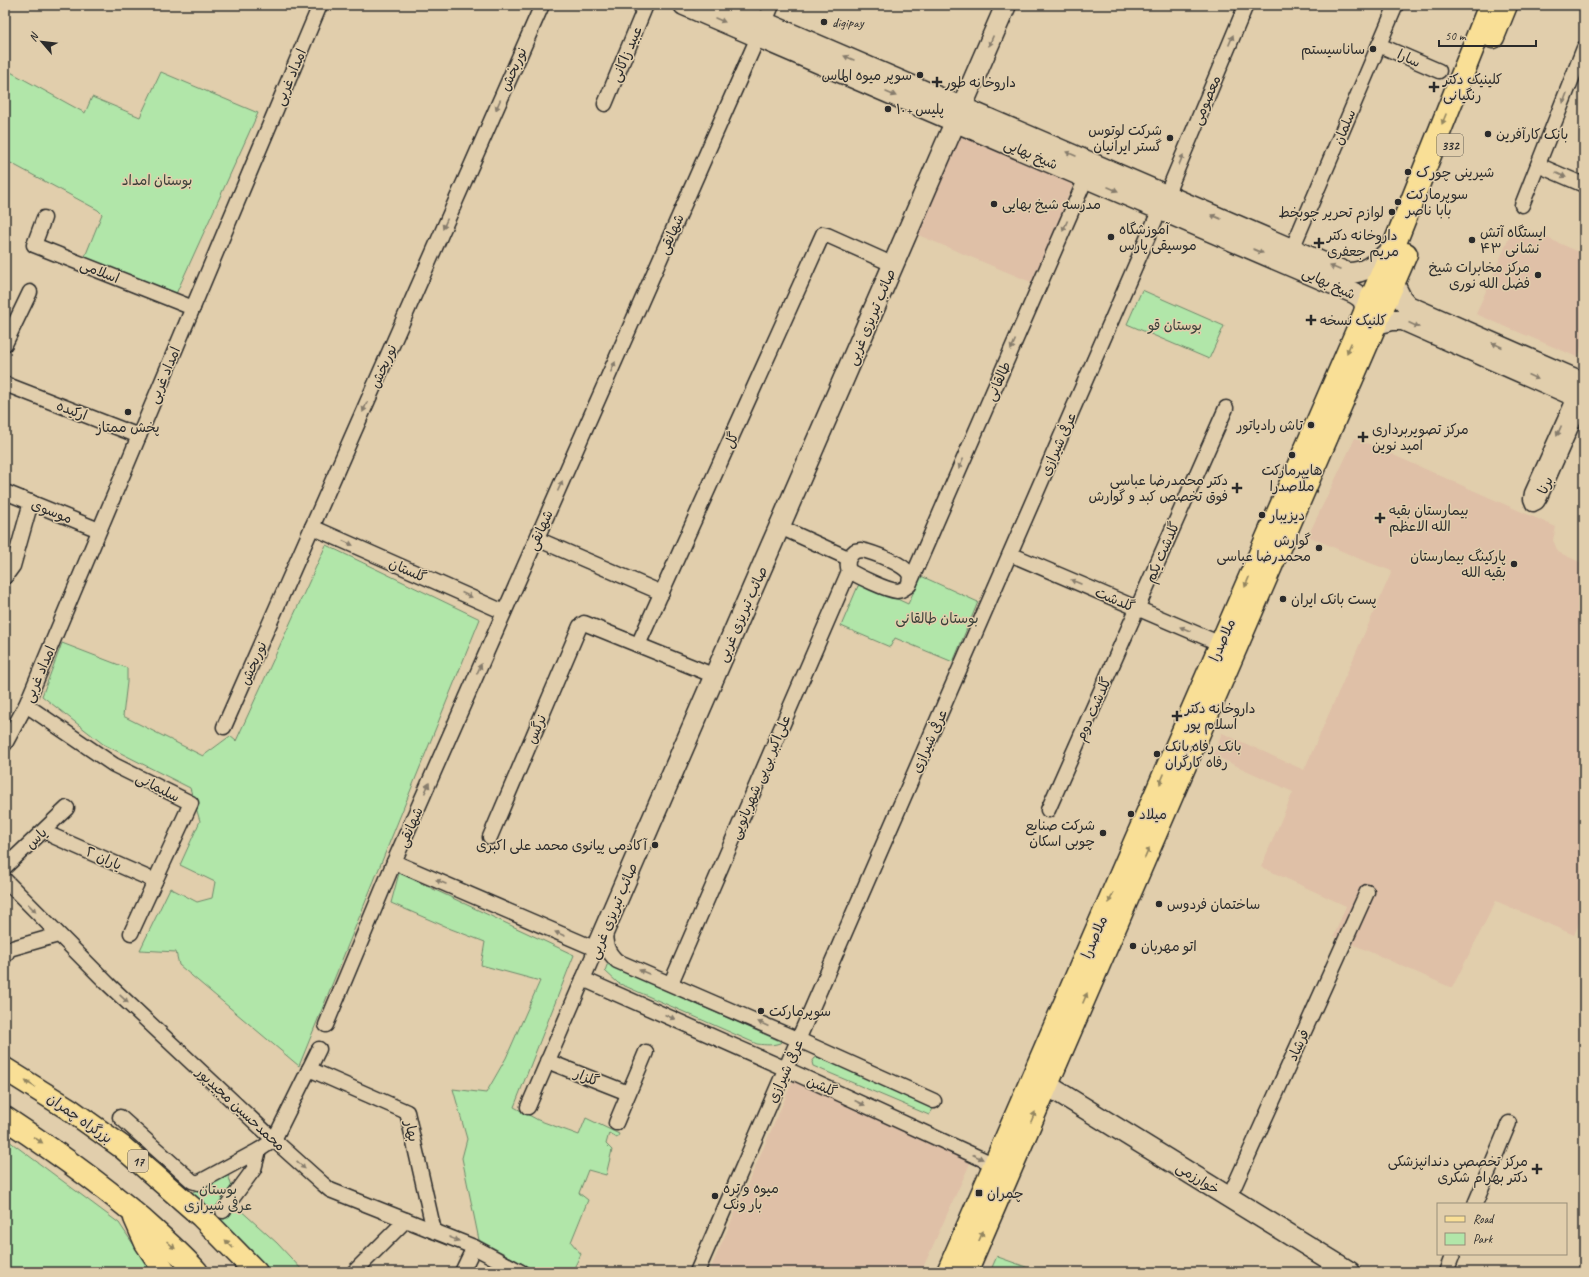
<svg xmlns="http://www.w3.org/2000/svg" width="1589" height="1277" font-family="Caveat,'Playpen Sans Arabic',sans-serif">
<style>
.built{fill:#dfc0a7}
.green{fill:#b1e6a9;stroke:#6e886a}
.lines{fill:none;stroke-linecap:round;stroke-linejoin:round}
.street-casing{stroke:#2b2b2b;stroke-width:17}
.secondary-casing{stroke:#2b2b2b;stroke-width:23}
.primary-casing{stroke:#2b2b2b;stroke-width:25}
.highway-casing{stroke:#2b2b2b;stroke-width:25}
.street{stroke:#e1ceac;stroke-width:14}
.secondary{stroke:#e1ceac;stroke-width:20}
.primary{stroke:#f9df96;stroke-width:22}
.highway{stroke:#f9df96;stroke-width:22}
.oneway{fill:#867c6c}
.oneway2{fill:#928560}
.poi-dot{fill:#2b2b2b;stroke:#e1ceac;stroke-width:1.5}
.labels{text-anchor:middle;stroke-width:3;stroke-linejoin:round;paint-order:stroke}
.shield{fill:#e1ceac;stroke:#625c52;stroke-width:1}
.shield-label{font-size:13px;font-weight:bold;fill:#2b2b2b}
.poi-label{font-size:14px;fill:#2b2b2b;stroke:#e1ceac;text-anchor:start}
.street-label{font-size:14px;fill:#2b2b2b;stroke:#e1ceac}
.park-label{font-size:14px;fill:#383e38;stroke:#e1ceac}
</style>
<rect width="100%" height="100%" fill="#e1ceac"/>
<filter id="ink" filterUnits="userSpaceOnUse"><feTurbulence type="fractalNoise" baseFrequency=".025" numOctaves="2"/><feDisplacementMap in="SourceGraphic" scale="8" xChannelSelector="R" yChannelSelector="G"/><feConvolveMatrix kernelMatrix="1 2 1 2 8 2 1 2 1" color-interpolation-filters="sRGB"/></filter>
<g filter="url(#ink)">
<g class="built">
<path d="M 958,124 L 1076,177 L 1033,283 L 911,232 Z"/>
<path d="M 1515,224 L 1584,254 L 1584,342 L 1577,357 L 1476,314 Z"/>
<path d="M 1355,438 L 1556,527 L 1553,540 L 1558,552 L 1584,564 L 1584,913 L 1574,935 L 1496,901 L 1452,988 L 1334,936 L 1346,906 L 1261,867 L 1293,792 L 1213,755 L 1222,733 L 1304,770 L 1392,571 L 1362,560 L 1308,536 Z"/>
<path d="M 794,1078 L 972,1159 L 921,1272 L 709,1272 Z"/>
</g>
<g class="green">
<path d="M 5,69 L 85,113 L 92,97 L 140,117 L 161,72 L 258,113 L 175,296 L 84,259 L 102,214 L 98,210 L 5,160 Z"/>
<path d="M 1142,290 L 1224,326 L 1209,359 L 1127,324 Z"/>
<path d="M 326,545 L 480,619 L 299,1066 L 179,965 L 176,952 L 140,950 L 170,888 L 197,902 L 212,898 L 215,882 L 180,865 L 200,821 L 190,788 L 103,744 L 42,696 L 62,643 L 127,668 L 127,682 L 123,716 L 203,756 L 230,736 L 236,741 Z"/>
<path d="M 921,576 L 978,602 L 953,662 L 895,638 L 890,647 L 841,626 L 858,586 L 862,584 L 867,585 L 908,604 Z"/>
<path d="M 399,873 L 574,955 L 514,1107 L 538,1120 L 579,1135 L 586,1118 L 619,1134 L 617,1138 L 609,1133 L 606,1144 L 612,1150 L 606,1175 L 588,1170 L 579,1193 L 588,1200 L 571,1242 L 581,1254 L 572,1272 L 538,1272 L 479,1240 L 462,1158 L 467,1139 L 453,1089 L 486,1093 L 506,1058 L 540,981 L 481,965 L 485,942 L 451,929 L 391,903 Z"/>
<path d="M 611,964 L 622,971 L 782,1042 C 774,1046 766,1045 757,1044 L 618,983 L 605,971 L 607,965 Z"/>
<path d="M 818,1057 L 930,1105 L 933,1109 L 929,1115 L 813,1066 L 812,1062 L 815,1058 Z"/>
<path d="M 5,1138 L 119,1223 L 152,1272 L 5,1272 Z"/>
<path d="M 228,1174 L 238,1208 L 277,1243 L 304,1272 L 269,1272 L 253,1254 L 191,1193 Z"/>
<path d="M 997,1256 L 998,1257 L 1040,1272 L 990,1272 Z"/>
</g>
<g class="lines">
<defs>
<g id="street">
<path d="M 765,22 L 772,5"/>
<path d="M 1379,45 L 1439,71"/>
<path d="M 605,104 L 646,5"/>
<path d="M 1538,165 L 1584,185"/>
<path d="M 1166,196 L 1246,5"/>
<path d="M 1522,205 L 1584,48"/>
<path d="M 44,218 L 34,245 L 193,308"/>
<path d="M 1292,249 L 1396,5"/>
<path d="M 5,344 L 30,292"/>
<path d="M 5,384 L 139,436"/>
<path d="M 1578,397 L 1571,406 L 1532,493 L 1531,499 L 1533,504 L 1537,502 L 1540,497 L 1579,409 L 1581,398"/>
<path d="M 5,492 L 99,530"/>
<path d="M 312,527 L 504,612"/>
<path d="M 780,527 L 848,558"/>
<path d="M 537,539 L 662,593"/>
<path d="M 861,550 C 871,552 907,564 910,576 C 910,578 909,582 909,585 C 905,588 902,591 897,591 C 886,590 860,577 849,571 C 846,562 848,557 855,551 Z"/>
<path d="M 1010,554 L 1221,644"/>
<path d="M 5,577 L 13,566 L 31,502"/>
<path d="M 909,585 L 1086,178"/>
<path d="M 638,645 L 823,234 L 827,235 L 894,265"/>
<path d="M 26,705 L 114,765 L 191,803 L 131,933"/>
<path d="M 224,727 L 542,5"/>
<path d="M 5,744 L 26,705 L 320,5"/>
<path d="M 1048,810 L 1226,408"/>
<path d="M 53,836 L 155,881"/>
<path d="M 490,837 L 580,626 L 584,623 L 715,676"/>
<path d="M 394,862 L 596,949 L 528,1107"/>
<path d="M 5,867 L 67,808"/>
<path d="M 5,880 L 109,985 L 274,1140 L 323,1184 L 330,1190 L 474,1247 L 521,1272"/>
<path d="M 605,930 C 605,944 607,952 617,961 L 799,1040 L 934,1101"/>
<path d="M 5,956 L 9,949 L 58,935"/>
<path d="M 583,979 L 786,1069 L 995,1165"/>
<path d="M 671,983 L 849,571"/>
<path d="M 326,1025 L 394,862 L 758,37"/>
<path d="M 547,1061 L 628,1093"/>
<path d="M 309,1069 L 407,1112 L 434,1231"/>
<path d="M 120,1117 L 192,1181 L 198,1183 L 259,1150 L 274,1140 L 319,1049"/>
<path d="M 616,1123 L 646,1052"/>
<path d="M 1229,1198 L 1367,892"/>
<path d="M 1475,1204 L 1509,1123"/>
<path d="M 223,1211 L 254,1169 L 259,1150"/>
<path d="M 354,1272 L 406,1220"/>
<path d="M 462,1272 L 474,1247"/>
<path d="M 697,1272 L 1160,209"/>
<path d="M 1446,1272 L 1453,1254"/>
</g>
<g id="secondary">
<path d="M 684,5 L 1354,293 C 1364,299 1366,303 1364,314"/>
<path d="M 724,5 L 1347,273 C 1367,274 1379,260 1393,248"/>
<path d="M 1394,284 L 1401,298 L 1408,306 L 1584,383"/>
<path d="M 1376,324 L 1392,320 L 1403,320 L 1584,400"/>
<path d="M 596,949 L 1006,5"/>
<path d="M 1047,1085 L 1350,1272"/>
</g>
<g id="primary">
<path d="M 1493,37 L 1506,5"/>
<path d="M 948,1272 L 1393,248 L 1490,5"/>
<path d="M 966,1272 L 1406,254"/>
</g>
<g id="highway">
<path d="M 5,1069 L 69,1109 L 122,1147 L 201,1216 L 256,1272"/>
<path d="M 5,1118 C 58,1153 109,1189 156,1232 C 170,1245 184,1257 197,1272"/>
<path d="M 135,1218 L 146,1243 L 165,1272"/>
</g>
</defs>
<use href="#street" class="street-casing"/>
<use href="#secondary" class="secondary-casing"/>
<use href="#primary" class="primary-casing"/>
<use href="#highway" class="highway-casing"/>
<use href="#street" class="street"/>
<use href="#secondary" class="secondary"/>
<use href="#primary" class="primary"/>
<use href="#highway" class="highway"/>
</g>
<defs><path id="oneway-solid" d="M-6-.8H1V-3.2L6.5 0L1 3.2V.8H-6Z"/></defs>
<g class="oneway">
<use href="#oneway-solid" transform="translate(720 20) rotate(23)"/>
<use href="#oneway-solid" transform="translate(1231 40) rotate(-67)"/>
<use href="#oneway-solid" transform="translate(991 41) rotate(113)"/>
<use href="#oneway-solid" transform="translate(849 58) rotate(-157)"/>
<use href="#oneway-solid" transform="translate(891 94) rotate(23)"/>
<use href="#oneway-solid" transform="translate(1565 98) rotate(111)"/>
<use href="#oneway-solid" transform="translate(498 105) rotate(114)"/>
<use href="#oneway-solid" transform="translate(1071 154) rotate(-157)"/>
<use href="#oneway-solid" transform="translate(1181 160) rotate(-67)"/>
<use href="#oneway-solid" transform="translate(1561 175) rotate(24)"/>
<use href="#oneway-solid" transform="translate(1113 189) rotate(23)"/>
<use href="#oneway-solid" transform="translate(1216 217) rotate(-157)"/>
<use href="#oneway-solid" transform="translate(445 224) rotate(114)"/>
<use href="#oneway-solid" transform="translate(1065 226) rotate(114)"/>
<use href="#oneway-solid" transform="translate(1258 251) rotate(23)"/>
<use href="#oneway-solid" transform="translate(1335 268) rotate(-157)"/>
<use href="#oneway-solid" transform="translate(1414 325) rotate(24)"/>
<use href="#oneway-solid" transform="translate(1013 345) rotate(114)"/>
<use href="#oneway-solid" transform="translate(1497 345) rotate(-156)"/>
<use href="#oneway-solid" transform="translate(613 367) rotate(-66)"/>
<use href="#oneway-solid" transform="translate(1533 377) rotate(24)"/>
<use href="#oneway-solid" transform="translate(365 407) rotate(114)"/>
<use href="#oneway-solid" transform="translate(1559 431) rotate(114)"/>
<use href="#oneway-solid" transform="translate(961 464) rotate(114)"/>
<use href="#oneway-solid" transform="translate(560 486) rotate(-66)"/>
<use href="#oneway-solid" transform="translate(348 543) rotate(24)"/>
<use href="#oneway-solid" transform="translate(1076 582) rotate(-157)"/>
<use href="#oneway-solid" transform="translate(467 595) rotate(24)"/>
<use href="#oneway-solid" transform="translate(1185 629) rotate(-157)"/>
<use href="#oneway-solid" transform="translate(479 669) rotate(-66)"/>
<use href="#oneway-solid" transform="translate(427 788) rotate(-66)"/>
<use href="#oneway-solid" transform="translate(441 882) rotate(-157)"/>
<use href="#oneway-solid" transform="translate(32 908) rotate(46)"/>
<use href="#oneway-solid" transform="translate(560 934) rotate(-157)"/>
<use href="#oneway-solid" transform="translate(644 972) rotate(-157)"/>
<use href="#oneway-solid" transform="translate(124 999) rotate(43)"/>
<use href="#oneway-solid" transform="translate(670 1017) rotate(24)"/>
<use href="#oneway-solid" transform="translate(763 1024) rotate(-156)"/>
<use href="#oneway-solid" transform="translate(860 1103) rotate(25)"/>
<use href="#oneway-solid" transform="translate(978 1157) rotate(25)"/>
<use href="#oneway-solid" transform="translate(301 1165) rotate(43)"/>
<use href="#oneway-solid" transform="translate(454 1239) rotate(22)"/>
</g>
<g class="oneway2">
<use href="#oneway-solid" transform="translate(1444 119) rotate(112)"/>
<use href="#oneway-solid" transform="translate(1349 348) rotate(113)"/>
<use href="#oneway-solid" transform="translate(1247 582) rotate(113)"/>
<use href="#oneway-solid" transform="translate(1162 779) rotate(113)"/>
<use href="#oneway-solid" transform="translate(1147 853) rotate(-67)"/>
<use href="#oneway-solid" transform="translate(1111 898) rotate(113)"/>
<use href="#oneway-solid" transform="translate(1085 998) rotate(-67)"/>
<use href="#oneway-solid" transform="translate(30 1084) rotate(-148)"/>
<use href="#oneway-solid" transform="translate(1033 1117) rotate(-67)"/>
<use href="#oneway-solid" transform="translate(38 1140) rotate(33)"/>
<use href="#oneway-solid" transform="translate(981 1236) rotate(-67)"/>
<use href="#oneway-solid" transform="translate(229 1244) rotate(-134)"/>
<use href="#oneway-solid" transform="translate(171 1245) rotate(42)"/>
</g>
</g>
<g class="poi-dot">
<circle cx="824" cy="22" r="4"/>
<circle cx="1373" cy="49" r="4"/>
<circle cx="920" cy="75" r="4"/>
<path d="M935 76h4v4h4v4h-4v4h-4v-4h-4v-4h4z"/>
<path d="M1432 81h4v4h4v4h-4v4h-4v-4h-4v-4h4z"/>
<circle cx="888" cy="109" r="4"/>
<circle cx="1488" cy="134" r="4"/>
<circle cx="1170" cy="138" r="4"/>
<circle cx="1408" cy="172" r="4"/>
<circle cx="1398" cy="202" r="4"/>
<circle cx="994" cy="204" r="4"/>
<circle cx="1392" cy="212" r="4"/>
<circle cx="1111" cy="237" r="4"/>
<circle cx="1472" cy="240" r="4"/>
<path d="M1317 237h4v4h4v4h-4v4h-4v-4h-4v-4h4z"/>
<circle cx="1538" cy="275" r="4"/>
<path d="M1309 314h4v4h4v4h-4v4h-4v-4h-4v-4h4z"/>
<circle cx="128" cy="412" r="4"/>
<circle cx="1311" cy="425" r="4"/>
<path d="M1361 431h4v4h4v4h-4v4h-4v-4h-4v-4h4z"/>
<circle cx="1292" cy="455" r="4"/>
<path d="M1235 482h4v4h4v4h-4v4h-4v-4h-4v-4h4z"/>
<circle cx="1262" cy="515" r="4"/>
<path d="M1378 512h4v4h4v4h-4v4h-4v-4h-4v-4h4z"/>
<circle cx="1319" cy="548" r="4"/>
<circle cx="1514" cy="564" r="4"/>
<circle cx="1283" cy="599" r="4"/>
<path d="M1175 710h4v4h4v4h-4v4h-4v-4h-4v-4h4z"/>
<circle cx="1157" cy="754" r="4"/>
<circle cx="1131" cy="814" r="4"/>
<circle cx="1103" cy="833" r="4"/>
<circle cx="655" cy="845" r="4"/>
<circle cx="1159" cy="904" r="4"/>
<circle cx="1133" cy="946" r="4"/>
<circle cx="761" cy="1011" r="4"/>
<path d="M1535 1163h4v4h4v4h-4v4h-4v-4h-4v-4h4z"/>
<rect x="975" y="1189" width="8" height="8" rx="2"/>
<circle cx="715" cy="1196" r="4"/>
</g>
<g class="labels">
<g class="shield">
<rect x="1437" y="134" width="26" height="22" rx="3"/>
<rect x="128" y="1150" width="20" height="22" rx="3"/>
</g>
<g class="shield-label">
<text x="1450" y="150">332</text>
<text x="138" y="1166">17</text>
</g>
<g class="poi-label">
<text x="832" y="27">digipay</text>
<text x="1365" y="54" text-anchor="end">ساناسیستم</text>
<text x="912" y="80" text-anchor="end">سوپر میوه الماس</text>
<text x="1443" y="84">کلینیک دکتر<tspan x="1443" dy="16">رنگیانی</tspan></text>
<text x="945" y="87">داروخانه طور</text>
<text x="896" y="114">پلیس +۱۰</text>
<text x="1162" y="135" text-anchor="end">شرکت لوتوس<tspan x="1162" dy="16">گستر ایرانیان</tspan></text>
<text x="1496" y="139">بانک کارآفرین</text>
<text x="1416" y="177">شیرینی چورک</text>
<text x="1406" y="199">سوپرمارکت<tspan x="1406" dy="16">بابا ناصر</tspan></text>
<text x="1002" y="209">مدرسه شیخ بهایی</text>
<text x="1384" y="217" text-anchor="end">لوازم تحریر چوبخط</text>
<text x="1119" y="234">آموزشگاه<tspan x="1119" dy="16">موسیقی پارس</tspan></text>
<text x="1480" y="237">ایستگاه آتش<tspan x="1480" dy="16">نشانی ۴۳</tspan></text>
<text x="1327" y="240">داروخانه دکتر<tspan x="1327" dy="16">مریم جعفری</tspan></text>
<text x="1530" y="272" text-anchor="end">مرکز مخابرات شیخ<tspan x="1530" dy="16">فضل الله نوری</tspan></text>
<text x="1320" y="325">کلنیک نسخه</text>
<text x="1303" y="430" text-anchor="end">تاش رادیاتور</text>
<text x="128" y="432" text-anchor="middle">پخش ممتاز</text>
<text x="1372" y="434">مرکز تصویربرداری<tspan x="1372" dy="16">امید نوین</tspan></text>
<text x="1292" y="475" text-anchor="middle">هایپرمارکت<tspan x="1292" dy="16">ملاصدرا</tspan></text>
<text x="1228" y="485" text-anchor="end">دکتر محمدرضا عباسی<tspan x="1228" dy="16">فوق تخصص کبد و گوارش</tspan></text>
<text x="1389" y="515">بیمارستان بقیه<tspan x="1389" dy="16">الله الاعظم</tspan></text>
<text x="1270" y="520">دیزیبار</text>
<text x="1311" y="545" text-anchor="end">گوارش<tspan x="1311" dy="16">محمدرضا عباسی</tspan></text>
<text x="1506" y="561" text-anchor="end">پارکینگ بیمارستان<tspan x="1506" dy="16">بقیه الله</tspan></text>
<text x="1291" y="604">پست بانک ایران</text>
<text x="1185" y="713">داروخانه دکتر<tspan x="1185" dy="16">اسلام پور</tspan></text>
<text x="1165" y="751">بانک رفاه;بانک<tspan x="1165" dy="16">رفاه کارگران</tspan></text>
<text x="1139" y="819">میلاد</text>
<text x="1095" y="830" text-anchor="end">شرکت صنایع<tspan x="1095" dy="16">چوبی اسکان</tspan></text>
<text x="647" y="850" text-anchor="end">آکادمی پیانوی محمد علی‌ اکبری</text>
<text x="1167" y="909">ساختمان فردوس</text>
<text x="1141" y="951">اتو مهربان</text>
<text x="769" y="1016">سوپرمارکت</text>
<text x="1528" y="1166" text-anchor="end">مرکز تخصصی دندانپزشکی<tspan x="1528" dy="16">دکتر بهرام شکری</tspan></text>
<text x="723" y="1193">میوه و تره<tspan x="723" dy="16">بار ونک</tspan></text>
<text x="987" y="1198">چمران</text>
</g>
<g class="street-label">
<text transform="translate(626 54) rotate(-67)" y="5">عبید زاکانی</text>
<text transform="translate(1409 58) rotate(24)" y="5">سارا</text>
<text transform="translate(513 69) rotate(-66)" y="5">نوربخش</text>
<text transform="translate(290 77) rotate(-67)" y="5">امداد غربی</text>
<text transform="translate(1206 100) rotate(-67)" y="5">معصومی</text>
<text transform="translate(1344 127) rotate(-67)" y="5">سلمان</text>
<text transform="translate(1031 154) rotate(23)" y="5">شیخ بهایی</text>
<text transform="translate(671 234) rotate(-66)" y="5">شهانقی</text>
<text transform="translate(100 271) rotate(22)" y="5">اسلامی</text>
<text transform="translate(1329 283) rotate(25)" y="5">شیخ بهایی</text>
<text transform="translate(871 317) rotate(-67)" y="5">صائب تبریزی غربی</text>
<text transform="translate(383 366) rotate(-66)" y="5">نوربخش</text>
<text transform="translate(164 375) rotate(-67)" y="5">امداد غربی</text>
<text transform="translate(998 381) rotate(-66)" y="5">طالقانی</text>
<text transform="translate(72 410) rotate(21)" y="5">ارکیده</text>
<text transform="translate(731 440) rotate(-66)" y="5">گل</text>
<text transform="translate(1058 444) rotate(-66)" y="5">عرفی شیرازی</text>
<text transform="translate(1545 485) rotate(-65)" y="5">برنا</text>
<text transform="translate(52 511) rotate(22)" y="5">موسوی</text>
<text transform="translate(540 530) rotate(-66)" y="5">شهانقی</text>
<text transform="translate(1162 552) rotate(-66)" y="5">گلدشت یکم</text>
<text transform="translate(408 570) rotate(24)" y="5">گلستان</text>
<text transform="translate(1115 599) rotate(23)" y="5">گلدشت</text>
<text transform="translate(742 614) rotate(-66)" y="5">صائب تبریزی غربی</text>
<text transform="translate(1222 640) rotate(-67)" y="5">ملاصدرا</text>
<text transform="translate(253 663) rotate(-66)" y="5">نوربخش</text>
<text transform="translate(39 674) rotate(-67)" y="5">امداد غربی</text>
<text transform="translate(1093 709) rotate(-66)" y="5">گلدشت دوم</text>
<text transform="translate(536 729) rotate(-67)" y="5">نرگس</text>
<text transform="translate(929 741) rotate(-66)" y="5">عرفی شیرازی</text>
<text transform="translate(760 777) rotate(-67)" y="5">علی‌اکبر بی‌بی شهربانویی</text>
<text transform="translate(158 787) rotate(27)" y="5">سلیمانی</text>
<text transform="translate(410 827) rotate(-66)" y="5">شهانقی</text>
<text transform="translate(36 838) rotate(-44)" y="5">یاس</text>
<text transform="translate(104 858) rotate(24)" y="5">یاران ٢</text>
<text transform="translate(613 911) rotate(-67)" y="5">صائب تبریزی غربی</text>
<text transform="translate(1094 937) rotate(-67)" y="5">ملاصدرا</text>
<text transform="translate(1298 1045) rotate(-66)" y="5">فرشاد</text>
<text transform="translate(785 1071) rotate(-66)" y="5">عرفی شیرازی</text>
<text transform="translate(587 1077) rotate(22)" y="5">گلزار</text>
<text transform="translate(822 1086) rotate(25)" y="5">گلشن</text>
<text transform="translate(241 1109) rotate(43)" y="5">محمدحسین مجیدپور</text>
<text transform="translate(80 1118) rotate(35)" y="5">بزرگراه چمران</text>
<text transform="translate(412 1131) rotate(77)" y="5">بهار</text>
<text transform="translate(1198 1178) rotate(32)" y="5">خوارزمی</text>
</g>
<g class="park-label">
<text x="157" y="185">بوستان امداد</text>
<text x="1175" y="330">بوستان قو</text>
<text x="937" y="623">بوستان طالقانی</text>
<text x="218" y="1194">بوستان<tspan x="218" dy="16">عرفی شیرازی</tspan></text>
</g>
</g>
<rect width="1589" height="1277" fill="none" stroke="#e1ceac" stroke-width="20"/>
<rect x="10" y="10" width="1569" height="1257" fill="none" stroke="#2b2b2b" stroke-width="1.5" filter="url(#ink)"/>
<rect x="1437" y="1203" width="130" height="52" fill="#e1ceac" stroke="#988d78"/>
<rect x="1445" y="1216" width="20" height="6" fill="#f9df96" stroke="#988d78"/>
<text x="1473" y="1223" font-size="12" fill="#2b2b2b">Road</text>
<rect x="1445" y="1233" width="20" height="12" fill="#b1e6a9" stroke="#988d78"/>
<text x="1473" y="1243" font-size="12" fill="#2b2b2b">Park</text>
<g transform="translate(42 42) rotate(298)" stroke="#e1ceac" stroke-width="3" paint-order="stroke">
<path d="M0-3L7 15L0 10L-7 15Z" fill="#2b2b2b"/>
<text y="-6" font-size="11" font-weight="bold" text-anchor="middle" fill="#2b2b2b">N</text>
</g>
<path d="M1439 40v6h97v-6" fill="none" stroke="#2b2b2b" stroke-width="2"/>
<text x="1445" y="40" font-size="12" fill="#2b2b2b" stroke="#e1ceac" stroke-width="3" paint-order="stroke">50 m</text>
</svg>
